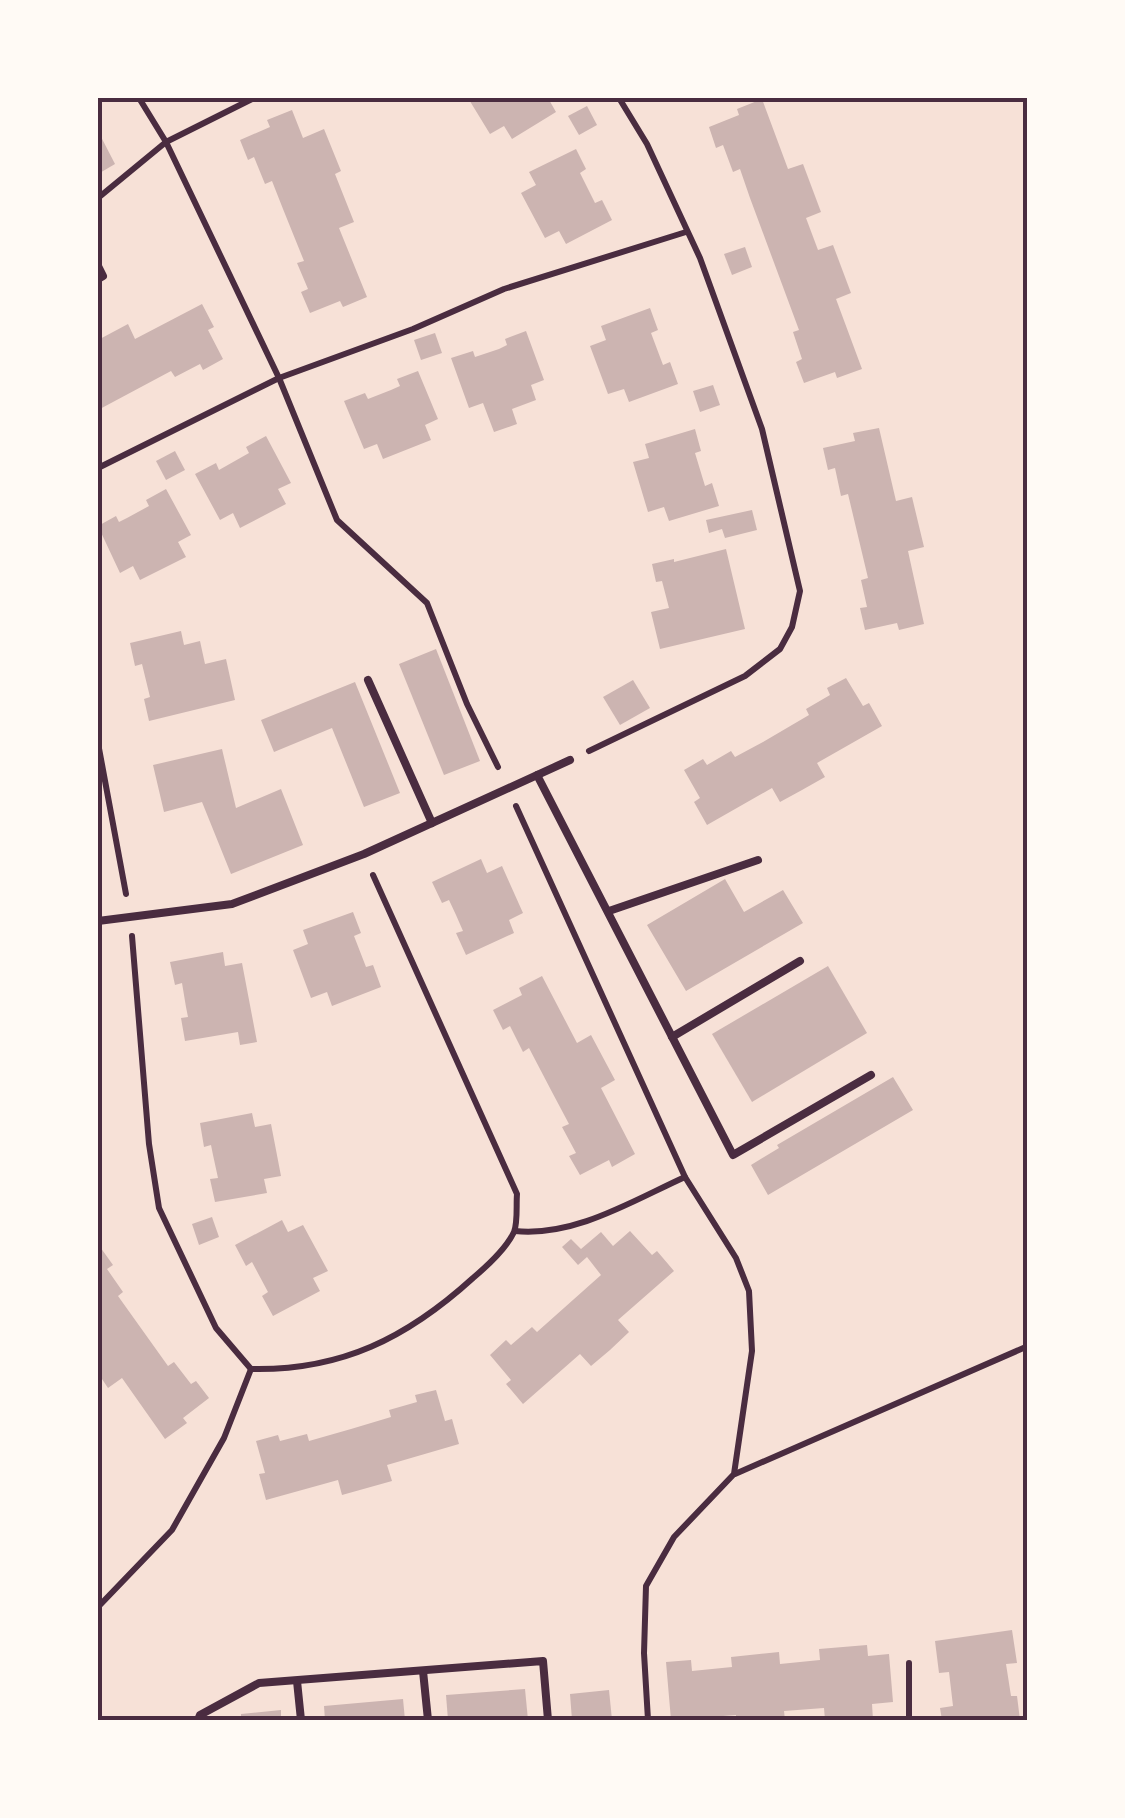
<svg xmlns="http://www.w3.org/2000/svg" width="1125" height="1818" font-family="Raleway,sans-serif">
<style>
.building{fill:#ccb4b1}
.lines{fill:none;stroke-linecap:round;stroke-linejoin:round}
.path{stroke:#4a2c40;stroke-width:6}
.service{stroke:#4a2c40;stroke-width:8}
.neatline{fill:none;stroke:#4a2c40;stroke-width:4}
</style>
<rect width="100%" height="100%" fill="#f7e1d7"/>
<g class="building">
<path d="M 468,98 L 548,98 L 556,112 L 512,139 L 504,126 L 490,134 Z"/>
<path d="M 762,99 L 788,169 L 803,164 L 821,212 L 806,218 L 818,250 L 833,245 L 851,293 L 836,299 L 862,369 L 837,378 L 835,372 L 804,383 L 796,362 L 802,359 L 793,332 L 799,330 L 750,198 L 740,169 L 733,172 L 723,145 L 716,148 L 709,127 L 739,115 L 737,109 Z"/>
<path d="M 587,106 L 597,125 L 579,135 L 568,116 Z"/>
<path d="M 292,110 L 303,138 L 324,129 L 341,171 L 335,174 L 354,222 L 339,228 L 367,297 L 343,307 L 340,301 L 310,313 L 301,292 L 308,289 L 297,263 L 304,261 L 283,209 L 272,181 L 265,184 L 254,157 L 248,160 L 240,140 L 270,127 L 267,120 Z"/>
<path d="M 98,131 L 115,164 L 98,174 Z"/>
<path d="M 576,149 L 586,169 L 580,173 L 595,203 L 602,200 L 612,220 L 566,244 L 559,231 L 545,238 L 521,193 L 536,185 L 529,172 Z"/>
<path d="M 745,247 L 752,267 L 732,275 L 724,254 Z"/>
<path d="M 202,304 L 214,327 L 208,330 L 223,359 L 203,370 L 200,364 L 175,377 L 171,371 L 98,410 L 98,340 L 128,324 L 135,339 Z"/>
<path d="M 650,308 L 658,330 L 651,333 L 663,365 L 670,362 L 678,384 L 629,402 L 624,389 L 608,394 L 590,346 L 606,340 L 601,326 Z"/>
<path d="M 526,331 L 544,380 L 531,385 L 536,400 L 512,409 L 517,424 L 494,432 L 483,403 L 469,408 L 451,358 L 473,351 L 475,357 L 499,349 L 507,345 L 505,339 Z"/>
<path d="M 435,333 L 442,353 L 421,360 L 414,340 Z"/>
<path d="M 418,371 L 438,419 L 425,425 L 431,440 L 383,459 L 377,444 L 364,449 L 344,401 L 365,393 L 368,399 L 391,390 L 400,386 L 397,379 Z"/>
<path d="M 713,385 L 720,405 L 700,412 L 693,391 Z"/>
<path d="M 879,428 L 896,501 L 912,497 L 924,547 L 908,551 L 924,624 L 899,630 L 897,623 L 865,630 L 860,608 L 867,607 L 861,580 L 868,578 L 848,494 L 841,496 L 835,468 L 828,470 L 823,448 L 855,441 L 853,433 Z"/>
<path d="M 695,429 L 701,451 L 695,453 L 705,486 L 712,483 L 719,506 L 669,521 L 664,507 L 648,512 L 633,462 L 649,458 L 645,444 Z"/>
<path d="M 266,436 L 291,483 L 278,489 L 286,504 L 240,528 L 233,513 L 220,520 L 195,474 L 216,463 L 219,470 L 249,453 L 246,447 Z"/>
<path d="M 175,451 L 185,470 L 166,480 L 156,461 Z"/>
<path d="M 166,489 L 191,535 L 178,542 L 186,557 L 140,580 L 133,566 L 120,573 L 98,526 L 116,516 L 119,522 L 127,518 L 149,506 L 146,500 Z"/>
<path d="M 752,510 L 757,530 L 725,538 L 722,529 L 709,533 L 706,520 Z"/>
<path d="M 726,549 L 745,629 L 660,649 L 651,612 L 669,608 L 662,581 L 656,582 L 652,564 L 674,559 L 674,562 Z"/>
<path d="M 181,631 L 184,645 L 200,641 L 205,664 L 226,659 L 235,700 L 149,721 L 144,699 L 150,697 L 142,664 L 135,666 L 130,643 Z"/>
<path d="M 436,649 L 480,761 L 444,775 L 399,664 Z"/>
<path d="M 846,678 L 863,706 L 869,703 L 882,726 L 817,763 L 825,777 L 802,790 L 780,802 L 772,788 L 707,825 L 694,802 L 700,798 L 684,770 L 703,759 L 707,765 L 731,751 L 735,757 L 763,742 L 809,715 L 806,709 L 830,695 L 827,688 Z"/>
<path d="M 633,680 L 650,708 L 620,725 L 603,697 Z"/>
<path d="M 355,682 L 400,793 L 364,807 L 332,728 L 274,752 L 261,720 Z"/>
<path d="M 222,749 L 236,808 L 281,789 L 303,845 L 231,874 L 202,802 L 164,812 L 153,765 Z"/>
<path d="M 481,859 L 487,873 L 502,866 L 523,913 L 509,920 L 514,933 L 466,955 L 456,933 L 463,931 L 456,915 L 449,900 L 442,903 L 432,882 Z"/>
<path d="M 725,879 L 744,912 L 783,890 L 803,923 L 686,991 L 647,925 Z"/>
<path d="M 353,912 L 361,933 L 354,936 L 366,967 L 373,965 L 381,987 L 332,1006 L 327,992 L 311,998 L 293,950 L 308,944 L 303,930 Z"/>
<path d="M 223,952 L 225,966 L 242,963 L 257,1042 L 240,1045 L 238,1032 L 185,1041 L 181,1018 L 188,1017 L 186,1007 L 182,983 L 175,985 L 170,962 Z"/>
<path d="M 828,966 L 867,1033 L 752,1102 L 712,1034 Z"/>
<path d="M 542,976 L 577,1043 L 591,1035 L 615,1080 L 601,1088 L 635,1154 L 612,1167 L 609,1160 L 580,1175 L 569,1156 L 576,1153 L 562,1127 L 569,1124 L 552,1092 L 529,1048 L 523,1052 L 510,1026 L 503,1030 L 493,1010 L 522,995 L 519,988 Z"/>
<path d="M 893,1077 L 913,1110 L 768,1195 L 751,1165 L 779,1148 L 777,1145 Z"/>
<path d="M 252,1113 L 255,1127 L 271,1124 L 281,1176 L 264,1179 L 267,1193 L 215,1202 L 210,1179 L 218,1178 L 213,1155 L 211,1145 L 204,1147 L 200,1123 Z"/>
<path d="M 212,1217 L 219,1237 L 199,1245 L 192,1224 Z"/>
<path d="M 282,1220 L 288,1232 L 303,1225 L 328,1271 L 313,1278 L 320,1291 L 273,1316 L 262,1296 L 268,1292 L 252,1262 L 246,1266 L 235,1245 Z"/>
<path d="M 630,1231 L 652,1255 L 657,1251 L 674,1271 L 618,1320 L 629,1332 L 610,1350 L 591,1366 L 580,1354 L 523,1404 L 506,1384 L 511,1380 L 490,1355 L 506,1340 L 511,1345 L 532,1327 L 537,1332 L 601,1275 L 587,1257 L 578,1265 L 562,1247 L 571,1239 L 581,1249 L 601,1232 L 613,1246 Z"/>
<path d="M 98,1244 L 113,1265 L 107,1269 L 123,1292 L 118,1296 L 168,1366 L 174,1362 L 191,1384 L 196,1381 L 209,1398 L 183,1418 L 187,1423 L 165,1439 L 122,1378 L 108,1388 L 98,1373 Z"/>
<path d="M 436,1390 L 445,1421 L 452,1419 L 459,1444 L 387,1465 L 392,1481 L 342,1495 L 338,1480 L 266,1500 L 259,1474 L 265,1473 L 256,1441 L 278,1435 L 280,1441 L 307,1434 L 309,1441 L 351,1429 L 391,1417 L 389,1410 L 417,1402 L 415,1395 Z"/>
<path d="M 1012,1630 L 1017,1663 L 1006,1664 L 1011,1696 L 1017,1696 L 1020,1720 L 942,1720 L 940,1708 L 953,1706 L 949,1672 L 939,1673 L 935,1641 Z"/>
<path d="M 867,1645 L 868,1656 L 889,1654 L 893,1702 L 872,1704 L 873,1720 L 825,1720 L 824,1708 L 784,1711 L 785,1720 L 736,1720 L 736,1715 L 671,1720 L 666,1662 L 691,1660 L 692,1671 L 732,1667 L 731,1657 L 779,1652 L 780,1664 L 820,1660 L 819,1649 Z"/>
<path d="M 525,1689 L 528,1720 L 448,1720 L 446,1695 Z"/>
<path d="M 609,1690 L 612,1720 L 572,1720 L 570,1694 Z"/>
<path d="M 403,1699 L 405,1720 L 325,1720 L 324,1706 Z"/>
<path d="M 281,1710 L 281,1720 L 241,1720 L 241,1714 Z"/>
</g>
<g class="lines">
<g class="path">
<path d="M 139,98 L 166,142 L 279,378 L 337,520 L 427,603 L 467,704 L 498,767"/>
<path d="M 98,198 L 166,142 L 254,98"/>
<path d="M 98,468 L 279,378 L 413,329 L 504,289 L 686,232"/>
<path d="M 98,743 L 126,894"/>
<path d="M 589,751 L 745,676 L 780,649 L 792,627 L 800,591 L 762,429 L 700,258 L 647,144 L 619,98"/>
<path d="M 516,806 L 685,1177 L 736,1258 L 749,1291 L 752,1351 L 734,1474 L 674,1537 L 646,1586 L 644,1653 L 648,1720"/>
<path d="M 132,936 L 149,1144 L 159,1208 L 216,1328 L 251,1369 C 341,1371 407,1338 473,1278 C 486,1267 506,1249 514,1232 C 518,1222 516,1205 517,1194 L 373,875"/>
<path d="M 515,1231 C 575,1237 632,1201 685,1177"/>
<path d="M 735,1474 L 1028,1346"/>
<path d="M 98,1607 L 172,1530 L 224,1438 L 251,1369"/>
<path d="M 909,1663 L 909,1720"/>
</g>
<g class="service">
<path d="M 98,266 L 103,276 L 98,279"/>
<path d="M 368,680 L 432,823"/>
<path d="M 537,775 L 733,1155 L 871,1075"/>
<path d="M 609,911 L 758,860"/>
<path d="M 98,921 L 232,904 L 364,854 L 570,760"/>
<path d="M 672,1037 L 800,961"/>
<path d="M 423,1671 L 428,1720"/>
<path d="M 297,1681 L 301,1720"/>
<path d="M 198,1720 L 200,1715 L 259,1683 L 543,1661 L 548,1720"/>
</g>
</g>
<rect width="1125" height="1818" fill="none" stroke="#fffaf5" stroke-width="200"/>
<rect x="100" y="100" width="925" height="1618" class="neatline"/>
</svg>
